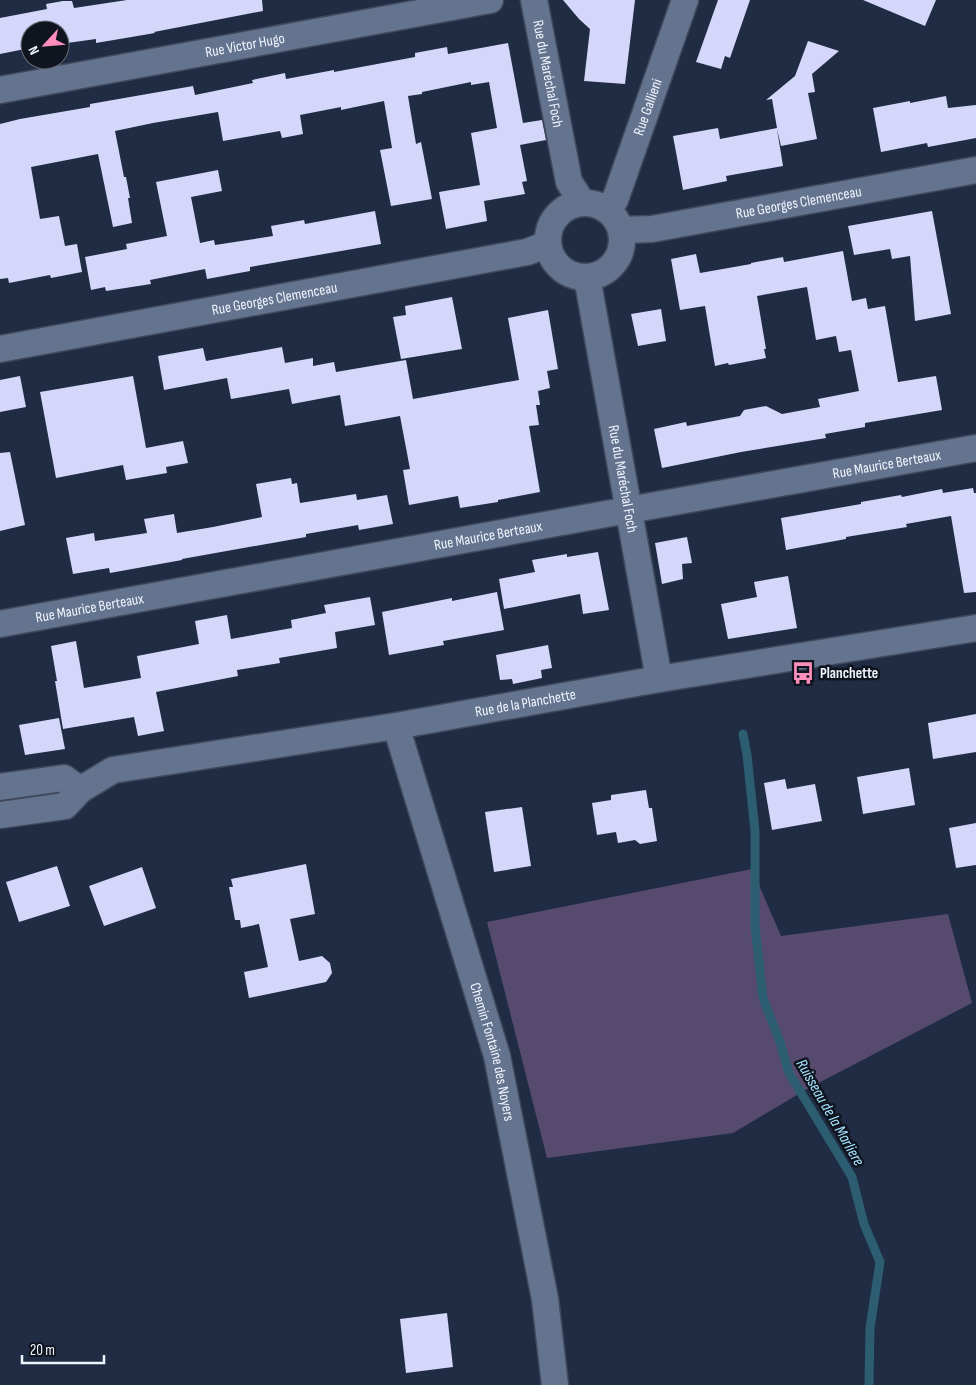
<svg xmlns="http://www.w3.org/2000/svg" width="976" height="1385" font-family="'Sofia Sans Condensed',sans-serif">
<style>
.forest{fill:#574a6f}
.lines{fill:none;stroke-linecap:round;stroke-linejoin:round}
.stream{stroke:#2c5d70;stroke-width:9}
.building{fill:#d4d7fa}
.minor-casing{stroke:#40495c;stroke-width:29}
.minor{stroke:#64738e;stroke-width:26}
.labels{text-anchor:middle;stroke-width:5;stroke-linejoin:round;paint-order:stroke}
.street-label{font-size:15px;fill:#eff5fe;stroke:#0f141f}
.poi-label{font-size:15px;font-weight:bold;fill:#eff5fe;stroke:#0f141f;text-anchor:start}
.water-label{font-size:16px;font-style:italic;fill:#a6e5ff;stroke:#0f141f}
</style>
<rect width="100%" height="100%" fill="#1f2c43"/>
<path class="forest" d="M 752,869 L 781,936 L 948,914 L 972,1003 L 807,1089 L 733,1133 L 547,1158 L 487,922 Z"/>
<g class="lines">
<path class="stream" d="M 743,734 L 747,755 L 755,831 L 755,926 L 763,998 L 780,1042 L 789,1073 L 852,1177 L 864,1224 L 880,1262 L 870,1328 L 869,1385"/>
</g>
<g class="building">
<path d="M 127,0 L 262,0 L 263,11 L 154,32 L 155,33 L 96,43 L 96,39 L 60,44 L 60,30 L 30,30 L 30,48 L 0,54 L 0,18 L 47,9 L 46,4 L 63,1 L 72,1 L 74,8 Z"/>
<path d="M 563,0 L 635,0 L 625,84 L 584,81 L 590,29 L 579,19 Z"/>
<path d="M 718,0 L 750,0 L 730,58 L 725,56 L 721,69 L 696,62 Z"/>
<path d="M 863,0 L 936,0 L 925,26 Z"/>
<path d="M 808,41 L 839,51 L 812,74 L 815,92 L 808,93 L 817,139 L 781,146 L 777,129 L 783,166 L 726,176 L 727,181 L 683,190 L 673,136 L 718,128 L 720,139 L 777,128 L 772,99 L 766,100 L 795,76 Z"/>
<path d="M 508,43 L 523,123 L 542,120 L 546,140 L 520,145 L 527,181 L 522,182 L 525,194 L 484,201 L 487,221 L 446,229 L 439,192 L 480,185 L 471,133 L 497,128 L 489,82 L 471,85 L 471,82 L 422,92 L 422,94 L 408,96 L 416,144 L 421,142 L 432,199 L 391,206 L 380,150 L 392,148 L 384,101 L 341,110 L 341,107 L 300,115 L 303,134 L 282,138 L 280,131 L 223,141 L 218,112 L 153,123 L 115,131 L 124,177 L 126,177 L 130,198 L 128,198 L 132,223 L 113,227 L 98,154 L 31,167 L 40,219 L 59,216 L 65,246 L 77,244 L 82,272 L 51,278 L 50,275 L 9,283 L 8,278 L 0,279 L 0,124 L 20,119 L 90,107 L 90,104 L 193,86 L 195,95 L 253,83 L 252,80 L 285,73 L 286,79 L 334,70 L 334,72 L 415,57 L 415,53 L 447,47 L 448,54 Z"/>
<path d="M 946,96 L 948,108 L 976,105 L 976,138 L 928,147 L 927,143 L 881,152 L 873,108 L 910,101 L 910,103 Z"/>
<path d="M 218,170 L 222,191 L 191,197 L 200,243 L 214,240 L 215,245 L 273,236 L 271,226 L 304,220 L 305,224 L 375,211 L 381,244 L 250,267 L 250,271 L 207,279 L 205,269 L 150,280 L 151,284 L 106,291 L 105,287 L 91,290 L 85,257 L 127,249 L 126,244 L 167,236 L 156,182 Z"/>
<path d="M 932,211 L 951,314 L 915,321 L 910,256 L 892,259 L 890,249 L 854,255 L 848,226 Z"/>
<path d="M 843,251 L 852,301 L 866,298 L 868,309 L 885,306 L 898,382 L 936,376 L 942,410 L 865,423 L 865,427 L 825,434 L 826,438 L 741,452 L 662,468 L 654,429 L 686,422 L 687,426 L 740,416 L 744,410 L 766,406 L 782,414 L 820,407 L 818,399 L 859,391 L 851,350 L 839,352 L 836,336 L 816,340 L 807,287 L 757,296 L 766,349 L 764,349 L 766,358 L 729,365 L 728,363 L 715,366 L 705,306 L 680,310 L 671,259 L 696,254 L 700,273 L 751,264 L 751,263 L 783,257 L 784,262 Z"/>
<path d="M 452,297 L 462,349 L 401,359 L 393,317 L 406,315 L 405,306 Z"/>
<path d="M 661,309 L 666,341 L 638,346 L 631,314 Z"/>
<path d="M 548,310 L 558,369 L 547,371 L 550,388 L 538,391 L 540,405 L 536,405 L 539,425 L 529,426 L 540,492 L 498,500 L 498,502 L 460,508 L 458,496 L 409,505 L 403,470 L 410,469 L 400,416 L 345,426 L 340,395 L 292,404 L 289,389 L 231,399 L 227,378 L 164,390 L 158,356 L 203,348 L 206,361 L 282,347 L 285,363 L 313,358 L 313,366 L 334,362 L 336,372 L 406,360 L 413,399 L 519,380 L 508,318 Z"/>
<path d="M 20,376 L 26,407 L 0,412 L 0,380 Z"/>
<path d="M 133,376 L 146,448 L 183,441 L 188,463 L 166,467 L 167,473 L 126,480 L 123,465 L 56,478 L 40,392 Z"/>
<path d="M 10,452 L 25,525 L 0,531 L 0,453 Z"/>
<path d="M 291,478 L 292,484 L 297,483 L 300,503 L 356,494 L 357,500 L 387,495 L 393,524 L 359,530 L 358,525 L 306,534 L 306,537 L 182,559 L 182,560 L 110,573 L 109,568 L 73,574 L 66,538 L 94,533 L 95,541 L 147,533 L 144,519 L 174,514 L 177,533 L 213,527 L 262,517 L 256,484 Z"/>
<path d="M 973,488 L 974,493 L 976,493 L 976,592 L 964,593 L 951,516 L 906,524 L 907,527 L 846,537 L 846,539 L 786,550 L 781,518 L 861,504 L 861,502 L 901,495 L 902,497 L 942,489 L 943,493 Z"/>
<path d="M 687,537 L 692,563 L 682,564 L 683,579 L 662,584 L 655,543 Z"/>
<path d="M 598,552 L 609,610 L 583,614 L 580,594 L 504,609 L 499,579 L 535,572 L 532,560 L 567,554 L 567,557 Z"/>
<path d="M 788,576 L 797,628 L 728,639 L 721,604 L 757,597 L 754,582 Z"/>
<path d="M 497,592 L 504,630 L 443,641 L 444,645 L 389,655 L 382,612 L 452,598 L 452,601 Z"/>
<path d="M 370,597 L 375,625 L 335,632 L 337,648 L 279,658 L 280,663 L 237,670 L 238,676 L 156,692 L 164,731 L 138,736 L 134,717 L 63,729 L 55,681 L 57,681 L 51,646 L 76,641 L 84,688 L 141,678 L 137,656 L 199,644 L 195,621 L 227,615 L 231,639 L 292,628 L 291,620 L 326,613 L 324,605 Z"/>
<path d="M 548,645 L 552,668 L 541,670 L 542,678 L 513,684 L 512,679 L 500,680 L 496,655 Z"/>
<path d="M 976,714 L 976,752 L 933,759 L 928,723 Z"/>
<path d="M 59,718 L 65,749 L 25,755 L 19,725 Z"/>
<path d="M 909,768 L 915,805 L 863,814 L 857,777 Z"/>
<path d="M 785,779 L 787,789 L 815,784 L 822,821 L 772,830 L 764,783 Z"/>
<path d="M 646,790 L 649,808 L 652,808 L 657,841 L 640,844 L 635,840 L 618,843 L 616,832 L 597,835 L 592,803 L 611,800 L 611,795 Z"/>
<path d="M 522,807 L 531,866 L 494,872 L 485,812 Z"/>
<path d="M 976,823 L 976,865 L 956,868 L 949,828 Z"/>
<path d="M 306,864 L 315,914 L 290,919 L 299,961 L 322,956 L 330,963 L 332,973 L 326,982 L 249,998 L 244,972 L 268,967 L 259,924 L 241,928 L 240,920 L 235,920 L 229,887 L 233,887 L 231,879 Z"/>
<path d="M 57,866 L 70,906 L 19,922 L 6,882 Z"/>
<path d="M 142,867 L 156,908 L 104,926 L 89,886 Z"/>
<path d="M 447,1313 L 453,1367 L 406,1373 L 400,1319 Z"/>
</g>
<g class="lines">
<defs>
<g id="minor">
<path id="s1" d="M 534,0 L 569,182 L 582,202"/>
<path id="s2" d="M 0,90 L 490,0"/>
<circle cx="585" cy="240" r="37"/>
<path id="s3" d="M 605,209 L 615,200 L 685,0"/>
<path id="s4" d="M 621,230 L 652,229 L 976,170"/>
<path id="s5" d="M 587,277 L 659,679"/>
<path id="s6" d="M 0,349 L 527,252 L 548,244"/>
<path id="s7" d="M 0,624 L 595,516 L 976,448"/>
<path id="s8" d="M 396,726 L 497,1056 L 545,1299 L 555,1385"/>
<path d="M 0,787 L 64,778 L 80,790"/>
<path id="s9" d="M 0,815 L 65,806 L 80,790 L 113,770 L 396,726 L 659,679 L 976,628"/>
</g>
</defs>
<use href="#minor" class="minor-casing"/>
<use href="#minor" class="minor"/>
</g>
<defs>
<symbol id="bus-bare" viewBox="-9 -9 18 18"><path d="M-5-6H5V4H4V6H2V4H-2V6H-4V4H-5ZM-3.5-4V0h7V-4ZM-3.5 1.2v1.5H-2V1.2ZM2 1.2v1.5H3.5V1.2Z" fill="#fe8ebb" stroke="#0f141f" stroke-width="2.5" paint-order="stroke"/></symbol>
</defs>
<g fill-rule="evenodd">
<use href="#bus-bare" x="787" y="657" width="32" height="32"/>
</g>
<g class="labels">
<g class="street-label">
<text dy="5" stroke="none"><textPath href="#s2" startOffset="249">Rue Victor Hugo</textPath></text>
<text dy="5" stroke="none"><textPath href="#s1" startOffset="75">Rue du Maréchal Foch</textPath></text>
<text dy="5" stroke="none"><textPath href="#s3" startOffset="112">Rue Gallieni</textPath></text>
<text dy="5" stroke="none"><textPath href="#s4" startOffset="180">Rue Georges Clemenceau</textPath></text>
<text dy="5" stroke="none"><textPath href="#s6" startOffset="279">Rue Georges Clemenceau</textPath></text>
<text dy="5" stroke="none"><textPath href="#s7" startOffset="901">Rue Maurice Berteaux</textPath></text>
<text dy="5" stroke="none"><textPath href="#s5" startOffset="205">Rue du Maréchal Foch</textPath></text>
<text dy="5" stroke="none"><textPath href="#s7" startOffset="496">Rue Maurice Berteaux</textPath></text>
<text dy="5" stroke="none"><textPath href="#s7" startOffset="91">Rue Maurice Berteaux</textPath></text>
<text dy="5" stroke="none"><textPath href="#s9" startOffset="544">Rue de la Planchette</textPath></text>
<text dy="5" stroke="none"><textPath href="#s8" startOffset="340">Chemin Fontaine des Noyers</textPath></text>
</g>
<g class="poi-label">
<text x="820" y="678">Planchette</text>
</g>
<g class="water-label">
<text transform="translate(831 1112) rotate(60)" y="6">Ruisseau de la Marliere</text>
</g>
</g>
<g transform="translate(45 45) rotate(244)"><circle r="24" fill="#0f141f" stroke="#696e78"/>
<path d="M0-4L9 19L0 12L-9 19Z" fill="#fe8ebb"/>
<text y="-8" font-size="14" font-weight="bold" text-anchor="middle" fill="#eff5fe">N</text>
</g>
<path d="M22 1355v8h82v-8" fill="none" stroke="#eff5fe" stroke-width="2.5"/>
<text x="30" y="1355" font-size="15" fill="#eff5fe" stroke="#0f141f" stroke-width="4" paint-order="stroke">20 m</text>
</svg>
